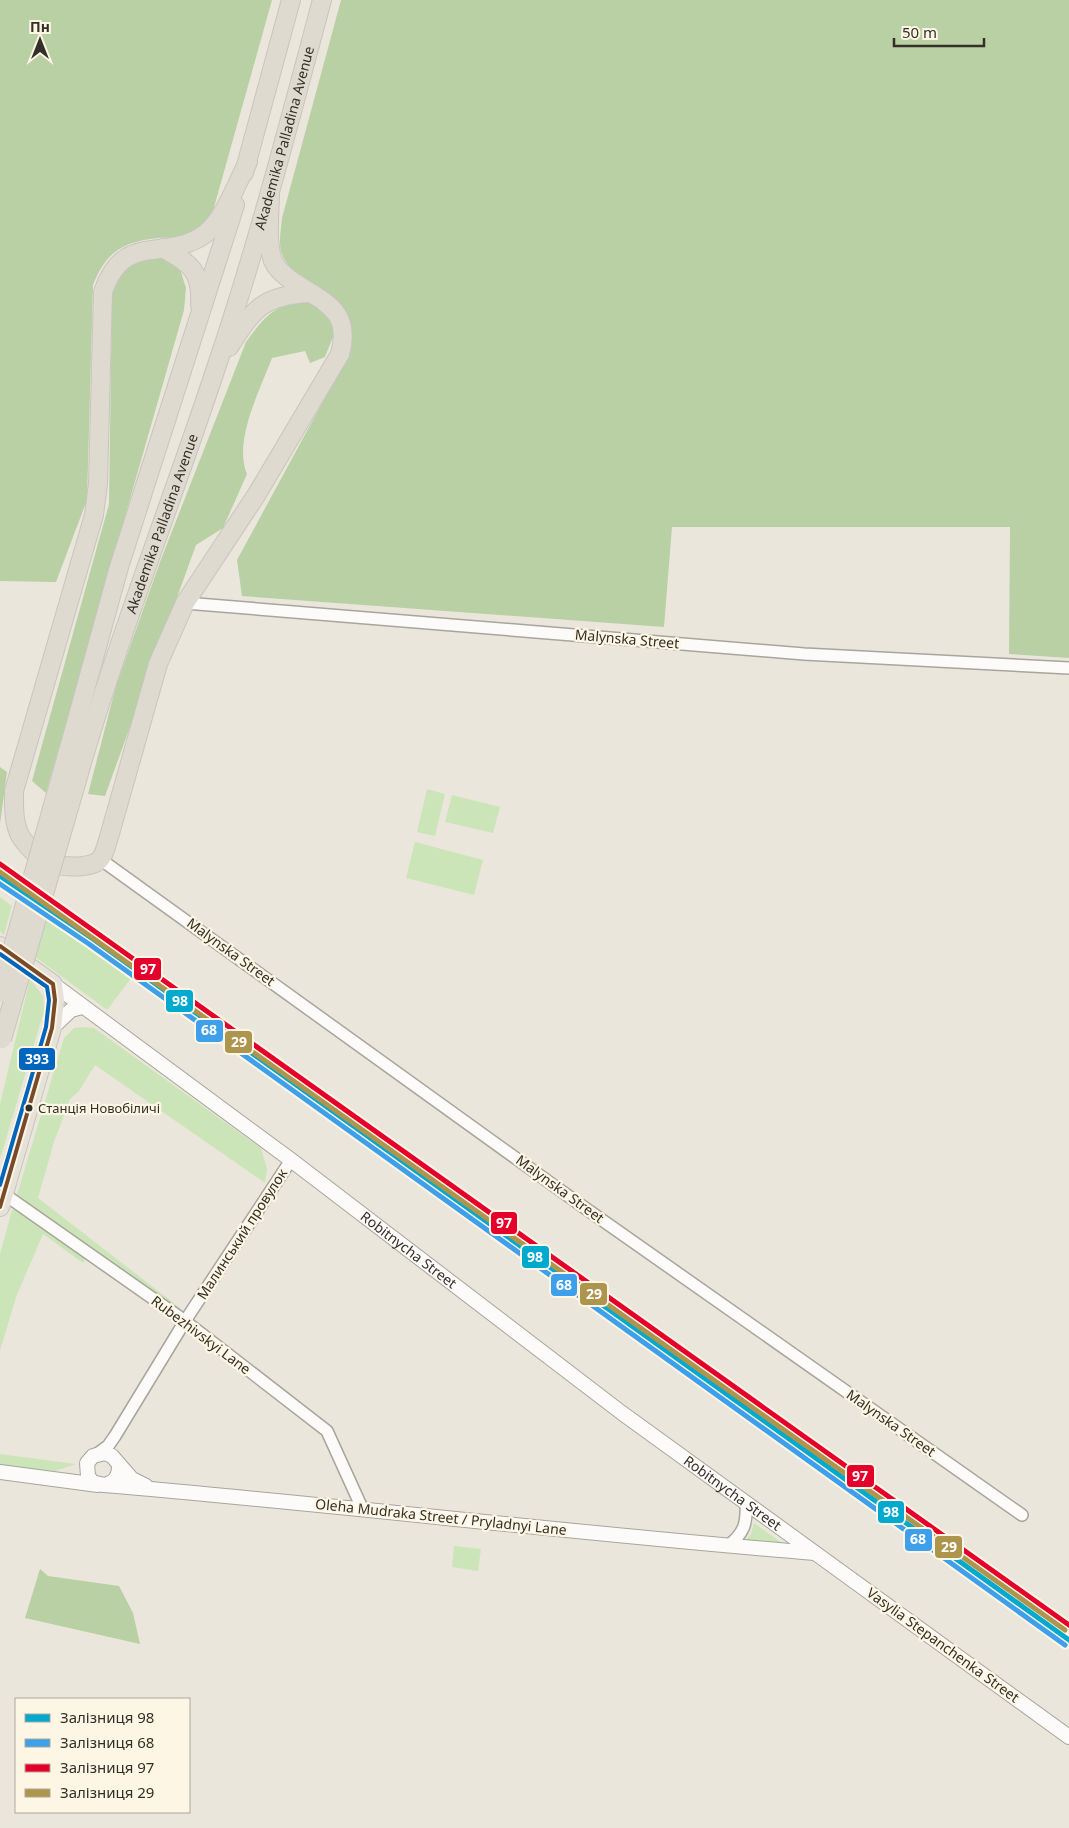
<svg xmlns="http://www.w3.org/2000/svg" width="1069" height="1828" font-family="'Noto Sans',sans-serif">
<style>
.green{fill:#cce5b8}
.forest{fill:#b8d0a4}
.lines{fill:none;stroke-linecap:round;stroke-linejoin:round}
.minor-casing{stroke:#a8a59c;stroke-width:14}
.tertiary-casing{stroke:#a8a59c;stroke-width:16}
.primary-casing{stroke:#c7c5bf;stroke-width:20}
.trunk-casing{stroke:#c7c5bf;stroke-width:20}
.minor{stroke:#fcfbfa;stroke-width:11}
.tertiary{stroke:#fcfbfa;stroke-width:14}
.primary{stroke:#e6e2da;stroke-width:18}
.trunk{stroke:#dedacf;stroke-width:18}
.trunk-bridge-casing{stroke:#c7c5bf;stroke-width:20;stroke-linecap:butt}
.trunk-bridge{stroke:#dedacf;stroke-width:18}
.bus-1-casing{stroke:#fef6e5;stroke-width:8}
.bus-2-casing{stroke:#fef6e5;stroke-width:8}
.bus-1{stroke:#7a4b2a;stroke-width:4}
.bus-2{stroke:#0065bd;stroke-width:4}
.rail-1-casing{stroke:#fef6e5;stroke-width:9}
.rail-2-casing{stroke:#fef6e5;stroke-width:9}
.rail-3-casing{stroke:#fef6e5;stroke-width:9}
.rail-4-casing{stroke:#fef6e5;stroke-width:9}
.rail-1{stroke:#00a9ce;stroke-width:5}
.rail-2{stroke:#3e9fea;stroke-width:5}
.rail-3{stroke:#e4002b;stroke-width:5}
.rail-4{stroke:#ae954d;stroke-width:5}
.bus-dot{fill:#343028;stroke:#fef6e5;stroke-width:2}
.labels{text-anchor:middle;stroke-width:4.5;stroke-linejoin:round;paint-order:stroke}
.bus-label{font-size:13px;fill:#343028;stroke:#fef6e5;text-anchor:start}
.street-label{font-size:14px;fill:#343028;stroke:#fef6e5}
.line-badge{stroke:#fef6e5;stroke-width:2}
.badge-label{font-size:14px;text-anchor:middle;font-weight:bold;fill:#fff}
</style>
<rect width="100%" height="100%" fill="#ebe6db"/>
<g class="green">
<path d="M 427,789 L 445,794 L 435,836 L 417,832 Z"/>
<path d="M 452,795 L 500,807 L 493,833 L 445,822 Z"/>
<path d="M 415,842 L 483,860 L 474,895 L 406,878 Z"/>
<path d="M 0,897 L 12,906 L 4,935 L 0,931 Z"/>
<path d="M 44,916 L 132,977 L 107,1010 L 34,956 Z"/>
<path d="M 30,979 L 43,996 L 44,1011 L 0,1159 L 0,1104 Z"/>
<path d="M 84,1027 L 94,1028 L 261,1148 L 267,1169 L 265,1183 L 95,1065 L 79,1091 L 70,1099 L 54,1142 L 38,1198 L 180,1308 L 178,1311 L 16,1198 L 64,1038 L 74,1028 Z"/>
<path d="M 18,1209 L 86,1257 L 83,1263 L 43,1234 L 16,1297 L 0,1351 L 0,1254 L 12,1210 Z"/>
<path d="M 0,1454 L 76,1464 L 55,1471 L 0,1466 Z"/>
<path d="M 754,1523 L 788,1547 L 744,1543 L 751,1534 Z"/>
<path d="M 454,1546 L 481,1549 L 478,1571 L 452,1567 Z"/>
</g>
<g class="forest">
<path d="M 0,0 L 272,0 L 213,211 C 206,222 198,234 185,237 C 177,239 166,237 158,238 C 122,242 106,252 93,285 L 87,500 L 56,582 L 0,581 Z"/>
<path d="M 341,0 L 1069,0 L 1069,658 L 1009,654 L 1010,527 L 672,527 L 664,627 L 242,596 L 237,560 L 346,359 C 356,315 348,303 310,282 C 300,277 290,269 284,259 C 277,247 281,231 282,218 Z"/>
<path d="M 160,256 L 179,266 L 186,288 L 184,310 L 46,793 L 32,781 L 109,504 L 112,295 L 121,269 L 145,257 Z"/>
<path d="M 301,301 L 318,306 L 335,320 L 335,332 L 325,357 L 310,363 L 305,351 L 272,358 C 260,390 233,441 247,474 L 223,528 L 196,545 L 105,796 L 88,794 L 116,686 L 160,562 L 246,342 C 263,319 271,307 301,301 Z"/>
<path d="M 0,767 L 7,772 L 0,824 Z"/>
<path d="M 40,1569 L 48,1576 L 119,1586 L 133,1613 L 140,1644 L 25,1618 Z"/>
</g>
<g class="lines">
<defs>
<g id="minor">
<path d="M 185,603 L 804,654 L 1069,668"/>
<path d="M 100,859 L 585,1208 L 1022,1515"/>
<path d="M 4,1194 L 185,1321 L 327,1431 L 362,1508"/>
<path d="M 97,1454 L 108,1446 L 115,1436 L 185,1321 L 291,1160"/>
<path d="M 728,1546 C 744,1533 747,1524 746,1504"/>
</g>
<g id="tertiary">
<path id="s1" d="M 53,984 L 291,1160 L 622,1413 L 1069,1737"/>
<path d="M 52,1028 L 71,1010 L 82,1007"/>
<path d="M 119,1466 C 119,1476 115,1483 104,1485 L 92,1482 L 88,1476 L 87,1463 L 93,1456 L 105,1453 L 112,1456 L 132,1479 L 146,1486"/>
<path d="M 0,1472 L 98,1485"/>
<path d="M 104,1485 C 342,1505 578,1534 815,1553"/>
</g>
<path id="primary" d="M 0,946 L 53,984 L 55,1000 L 52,1028 L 0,1207"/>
<g id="trunk">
<path d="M 248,162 C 237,182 224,220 205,234 C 165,263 124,230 103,292 L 98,483 L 94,515 L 14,791 C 14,807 13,827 23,840 C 38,861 58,869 83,866 C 90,865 97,864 101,858 C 105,853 107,843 109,837 L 158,664 L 185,603 L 257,494 L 340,354 C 353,307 319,301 288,278 C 282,273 276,268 273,261 C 266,241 270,213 270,192"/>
<path d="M 244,173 L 291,0"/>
<path d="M 163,248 C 190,264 202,270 200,305"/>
<path d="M 229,347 C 253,310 261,296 308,293"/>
<path d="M 68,752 L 119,567 L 235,205"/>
<path id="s2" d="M 84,756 C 123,625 173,498 216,368 C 257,247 289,123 322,0"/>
</g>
</defs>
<use href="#minor" class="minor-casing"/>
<use href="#tertiary" class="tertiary-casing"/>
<use href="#primary" class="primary-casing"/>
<use href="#trunk" class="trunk-casing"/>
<use href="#minor" class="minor"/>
<use href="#tertiary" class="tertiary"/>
<use href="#primary" class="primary"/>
<use href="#trunk" class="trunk"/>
<defs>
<g id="trunk-bridge">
<path d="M 0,993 L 68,752"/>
<path d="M 2,1039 L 84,756"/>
</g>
</defs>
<use href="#trunk-bridge" class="trunk-bridge-casing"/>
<use href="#trunk-bridge" class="trunk-bridge"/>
<defs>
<path id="bus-1" d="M 0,946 L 53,984 L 55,1000 L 52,1028 L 0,1207"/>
<path id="bus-2" d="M 0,954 L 47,987 L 49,1000 L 46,1027 L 0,1185"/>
</defs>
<use href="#bus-1" class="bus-1-casing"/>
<use href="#bus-2" class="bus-2-casing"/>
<use href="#bus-1" class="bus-1"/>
<use href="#bus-2" class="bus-2"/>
<defs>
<path id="rail-1" d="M 0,876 L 93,939 L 1069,1640"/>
<path id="rail-2" d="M 0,884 L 89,944 L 1065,1645"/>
<path id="rail-3" d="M 0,864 L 1069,1625"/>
<path id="rail-4" d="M 0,872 L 1065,1630"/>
</defs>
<use href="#rail-1" class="rail-1-casing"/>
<use href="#rail-2" class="rail-2-casing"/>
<use href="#rail-3" class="rail-3-casing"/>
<use href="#rail-4" class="rail-4-casing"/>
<use href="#rail-1" class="rail-1"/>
<use href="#rail-2" class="rail-2"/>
<use href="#rail-3" class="rail-3"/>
<use href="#rail-4" class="rail-4"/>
</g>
<circle class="bus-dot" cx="29" cy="1108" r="4.5"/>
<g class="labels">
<g class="bus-label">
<text x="38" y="1113">Станція Новобіличі</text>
</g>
<g class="street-label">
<text dy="5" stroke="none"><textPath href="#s2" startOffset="650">Akademika Palladina Avenue</textPath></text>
<text dy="5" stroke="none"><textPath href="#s2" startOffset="245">Akademika Palladina Avenue</textPath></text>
<text transform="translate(627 639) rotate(5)" y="5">Malynska Street</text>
<text transform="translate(231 952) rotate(36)" y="5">Malynska Street</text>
<text transform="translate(560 1189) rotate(36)" y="5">Malynska Street</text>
<text transform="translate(242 1234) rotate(-57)" y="5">Малинський провулок</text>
<text dy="5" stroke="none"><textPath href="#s1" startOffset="444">Robitnycha Street</textPath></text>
<text transform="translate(201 1335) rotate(37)" y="5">Rubezhivskyi Lane</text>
<text transform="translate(891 1423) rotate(35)" y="5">Malynska Street</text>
<text dy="5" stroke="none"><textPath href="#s1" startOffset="849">Robitnycha Street</textPath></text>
<text transform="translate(441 1517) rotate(6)" y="5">Oleha Mudraka Street / Pryladnyi Lane</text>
<text transform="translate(943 1645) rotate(36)" y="5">Vasylia Stepanchenka Street</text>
</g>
</g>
<g class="line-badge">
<rect x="133" y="957" width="29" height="24" rx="5" fill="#e4002b"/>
<rect x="165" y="989" width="29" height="24" rx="5" fill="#00a9ce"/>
<rect x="195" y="1019" width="29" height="24" rx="5" fill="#3e9fea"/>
<rect x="224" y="1030" width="29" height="24" rx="5" fill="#ae954d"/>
<rect x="18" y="1047" width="38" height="24" rx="5" fill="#0065bd"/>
<rect x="490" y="1211" width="28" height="24" rx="5" fill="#e4002b"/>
<rect x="521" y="1245" width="29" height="24" rx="5" fill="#00a9ce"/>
<rect x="550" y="1273" width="28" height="24" rx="5" fill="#3e9fea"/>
<rect x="579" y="1282" width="29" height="24" rx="5" fill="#ae954d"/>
<rect x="846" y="1464" width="29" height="24" rx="5" fill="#e4002b"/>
<rect x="877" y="1500" width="28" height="24" rx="5" fill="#00a9ce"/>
<rect x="904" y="1528" width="29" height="24" rx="5" fill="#3e9fea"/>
<rect x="934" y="1535" width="29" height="24" rx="5" fill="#ae954d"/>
</g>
<g class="badge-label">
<text x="148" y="974">97</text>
<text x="180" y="1006">98</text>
<text x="209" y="1035">68</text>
<text x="239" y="1047">29</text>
<text x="37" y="1064">393</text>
<text x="504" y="1228">97</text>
<text x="535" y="1262">98</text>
<text x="564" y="1290">68</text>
<text x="594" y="1299">29</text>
<text x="860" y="1481">97</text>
<text x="891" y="1517">98</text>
<text x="918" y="1544">68</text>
<text x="949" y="1552">29</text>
</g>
<rect x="15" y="1698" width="175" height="115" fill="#fef6e5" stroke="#ada799"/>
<rect x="25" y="1714" width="25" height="8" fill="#00a9ce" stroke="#ada799"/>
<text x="60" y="1723" font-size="15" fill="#343028">Залізниця 98</text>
<rect x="25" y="1739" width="25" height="8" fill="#3e9fea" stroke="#ada799"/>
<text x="60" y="1748" font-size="15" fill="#343028">Залізниця 68</text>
<rect x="25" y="1764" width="25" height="8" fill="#e4002b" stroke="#ada799"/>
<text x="60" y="1773" font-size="15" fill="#343028">Залізниця 97</text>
<rect x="25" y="1789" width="25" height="8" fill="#ae954d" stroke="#ada799"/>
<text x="60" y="1798" font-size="15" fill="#343028">Залізниця 29</text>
<g transform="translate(40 40)" stroke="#fef6e5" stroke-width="4" paint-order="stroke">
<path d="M0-4L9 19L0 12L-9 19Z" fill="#343028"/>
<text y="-8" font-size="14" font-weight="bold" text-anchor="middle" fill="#343028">Пн</text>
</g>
<path d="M894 38v8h90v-8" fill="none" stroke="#343028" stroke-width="2.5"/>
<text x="902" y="38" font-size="15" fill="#343028" stroke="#fef6e5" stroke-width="4" paint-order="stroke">50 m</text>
</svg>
